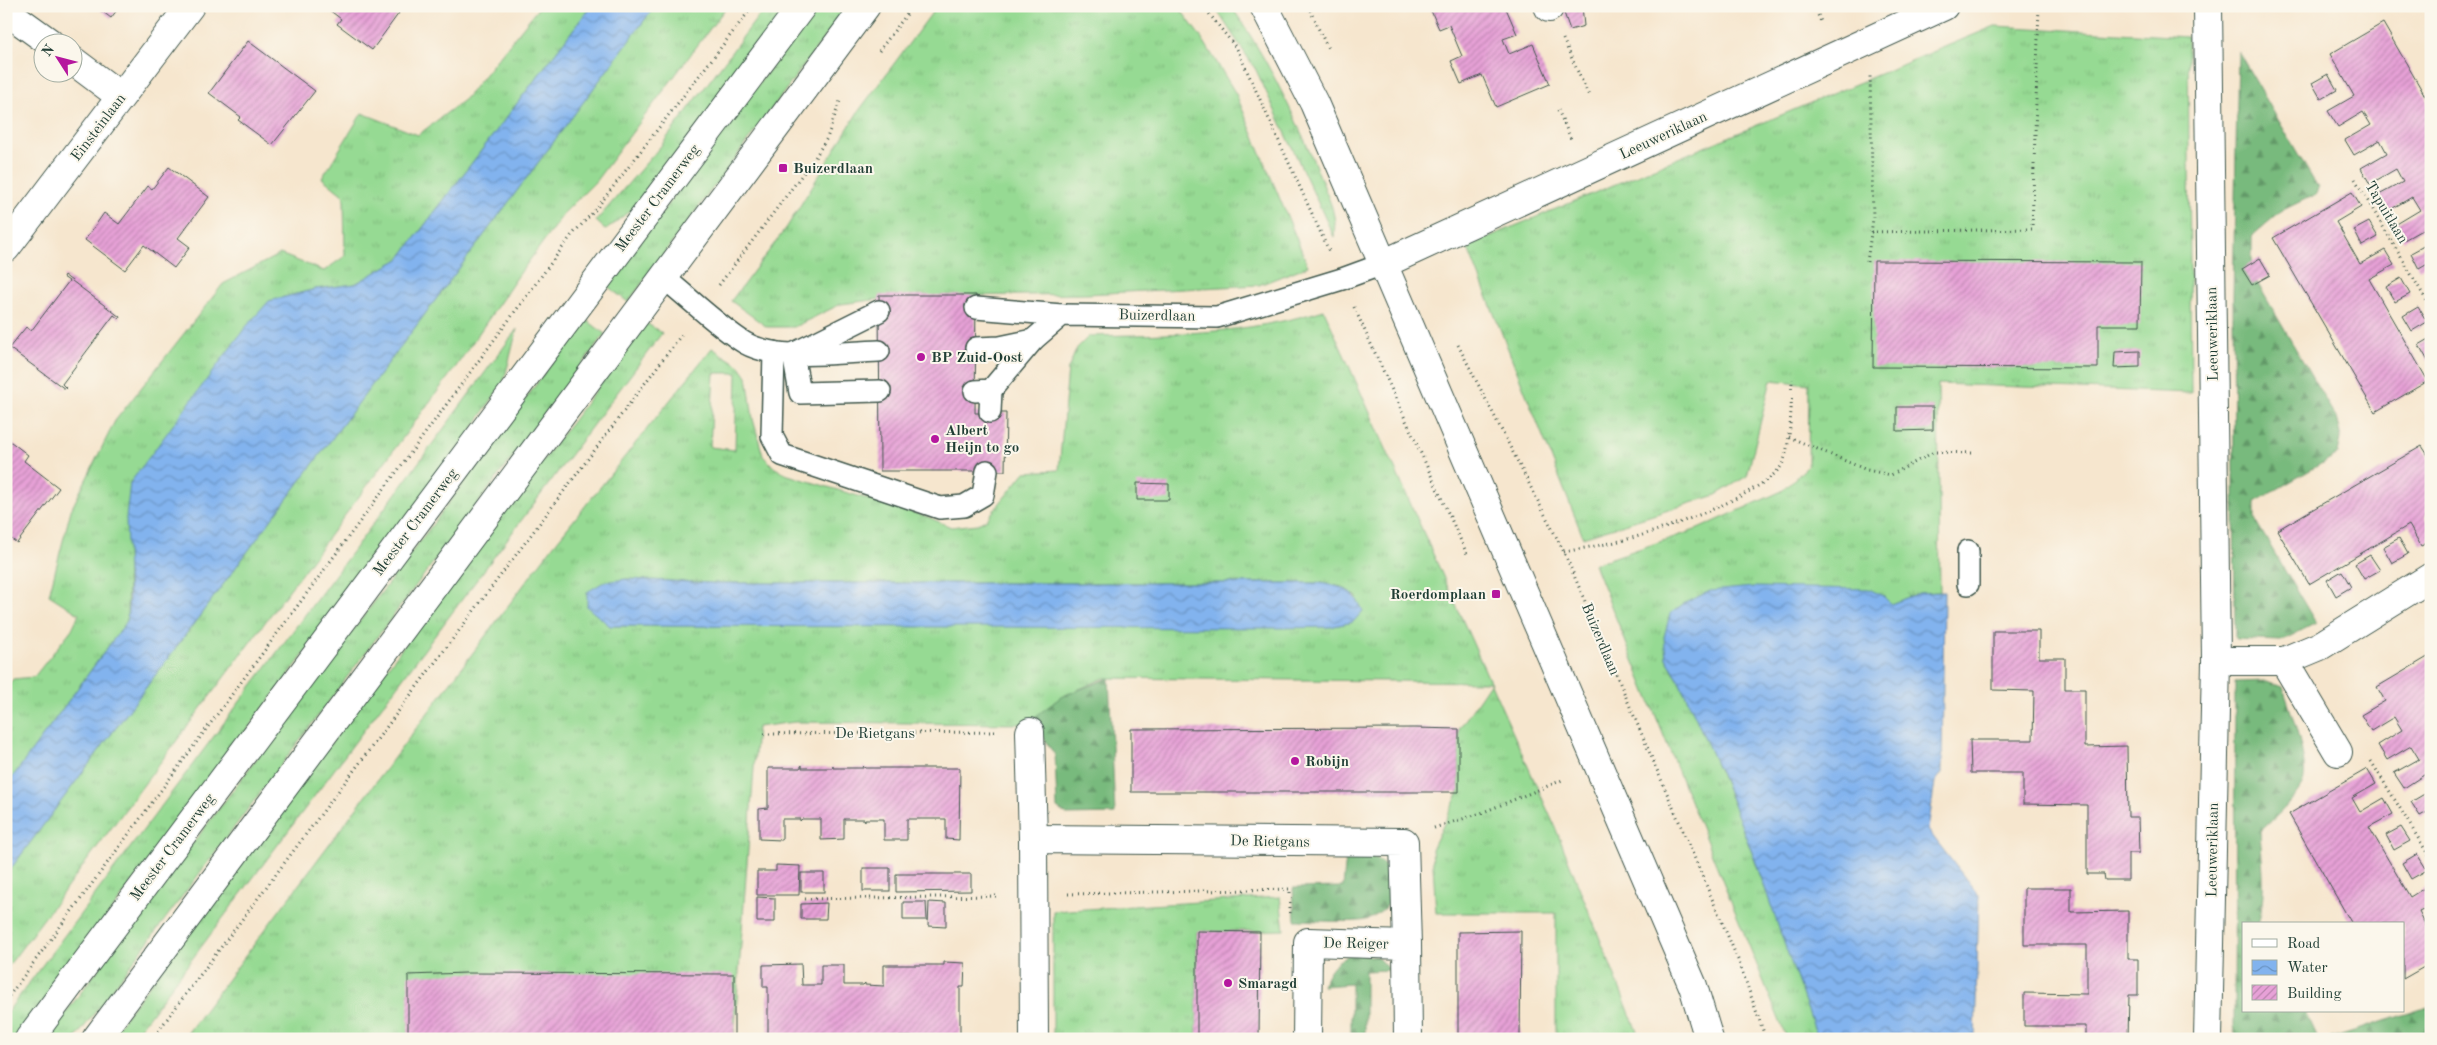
<svg xmlns="http://www.w3.org/2000/svg" width="2437" height="1045" font-family="'Old Standard TT',serif">
<style>
.grass{fill:url(#grass-tufts);stroke:#5a8c64;fill-rule:evenodd}
.forest{fill:url(#forest-firs);stroke:#4c7c58}
.water{fill:url(#water-waves);stroke:#507891}
.building{fill:url(#building-hatch)}
.lines{fill:none;stroke-linecap:round;stroke-linejoin:round}
.service-casing{stroke:#3f564b;stroke-width:24}
.minor-casing{stroke:#3f564b;stroke-width:30}
.tertiary-casing{stroke:#3f564b;stroke-width:30}
.secondary-casing{stroke:#3f564b;stroke-width:30}
.path{stroke:#3f564b;stroke-width:3;stroke-dasharray:1 4;stroke-linecap:butt}
.service{stroke:#fff;stroke-width:21}
.minor{stroke:#fff;stroke-width:28}
.tertiary{stroke:#fff;stroke-width:28}
.secondary{stroke:#fff;stroke-width:28}
.poi-dot{fill:#b5179e;stroke:#fbf7ec;stroke-width:2}
.labels{text-anchor:middle;stroke-width:4;stroke-linejoin:round;paint-order:stroke}
.street-label{font-size:15px;fill:#1f3d34;stroke:#fbf7ec}
.poi-label{font-size:15px;font-weight:bold;fill:#1f3d34;stroke:#fbf7ec;text-anchor:start}
</style>
<defs>
<pattern id="grass-tufts" width="24" height="20" patternUnits="userSpaceOnUse" patternTransform="scale(1.25)"><rect width="24" height="20" fill="#96da93"/><path d="M3 7l-1-3M5 7V3M7 7l1-3M15 17l-1-3M17 17v-4M19 17l1-3" fill="none" stroke="#81bc7f"/></pattern>
<pattern id="forest-firs" width="22" height="20" patternUnits="userSpaceOnUse" patternTransform="scale(1.25)"><rect width="22" height="20" fill="#78ba7d"/><path d="M5 1l3.5 6h-7zM16 11l3.5 6h-7z" fill="#629867"/></pattern>
<pattern id="water-waves" width="16" height="10" patternUnits="userSpaceOnUse" patternTransform="scale(1.25)"><rect width="16" height="10" fill="#82b3ee"/><path d="M0 5q4-4 8 0t8 0" fill="none" stroke="#6a93c2"/></pattern>
<pattern id="building-hatch" width="6" height="6" patternUnits="userSpaceOnUse" patternTransform="scale(1.25)"><rect width="6" height="6" fill="#e7a1d7"/><path d="M-1 1l2-2M0 6l6-6M5 7l2-2" fill="none" stroke="#bb84af"/></pattern>
</defs>
<rect width="100%" height="100%" fill="#fbf7ec"/>
<filter id="ink" filterUnits="userSpaceOnUse"><feTurbulence type="fractalNoise" baseFrequency=".02" numOctaves="2"/><feDisplacementMap in="SourceGraphic" scale="10" xChannelSelector="R" yChannelSelector="G"/><feConvolveMatrix kernelMatrix="1 2 1 2 8 2 1 2 1" color-interpolation-filters="sRGB"/></filter>
<filter id="wash" filterUnits="userSpaceOnUse"><feTurbulence type="fractalNoise" baseFrequency=".0096" numOctaves="4" result="noise"/><feDisplacementMap in="SourceGraphic" scale="20" xChannelSelector="R" yChannelSelector="G"/><feGaussianBlur stdDeviation="1.12" result="paint"/><feColorMatrix in="noise" values="0 0 0 0 0 0 0 0 0 0 0 0 0 0 0 0 0 1.4 0 .05"/><feComposite in="paint" operator="in"/></filter>
<g filter="url(#wash)">
<rect width="100%" height="100%" fill="#f6e6ce"/>
<g class="grass">
<path d="M 540,6 L 591,6 L 399,259 L 355,284 L 316,289 L 269,301 L 128,564 L 127,621 L 6,786 L 6,689 L 13,679 L 34,677 L 72,629 L 79,614 L 49,595 L 71,510 L 115,421 L 223,284 L 280,254 L 324,271 L 345,256 L 344,196 L 322,178 L 362,113 L 418,135 L 465,99 Z"/>
<path d="M 655,6 L 727,6 L 595,182 L 565,212 L 518,276 L 455,368 L 6,969 L 6,875 Z"/>
<path d="M 766,6 L 790,6 L 643,200 L 606,230 L 596,221 L 660,147 Z"/>
<path d="M 817,6 L 848,6 L 628,302 L 607,286 Z"/>
<path d="M 937,6 L 1178,6 L 1203,40 L 1236,94 L 1308,266 L 1259,285 L 1087,294 L 896,297 L 841,304 L 794,327 L 767,327 L 731,301 L 787,227 L 858,112 Z"/>
<path d="M 1214,6 L 1231,6 C 1274,68 1305,137 1332,207 L 1335,221 L 1334,237 L 1256,70 Z"/>
<path d="M 1995,26 L 2188,37 L 2191,393 L 1938,384 L 1940,592 L 1919,593 L 1891,604 L 1883,596 L 1666,658 C 1682,685 1694,714 1707,743 C 1750,839 1783,939 1818,1039 L 1787,1039 L 1594,564 L 1698,529 L 1782,491 L 1808,466 L 1809,384 L 1771,380 L 1747,476 L 1716,495 L 1583,537 L 1467,246 Z"/>
<path d="M 1324,310 L 1555,827 L 1640,1039 L 1556,1039 L 1556,913 L 1436,913 L 1432,849 L 1459,792 L 1459,729 L 1491,682 L 1104,678 L 1061,697 L 1026,724 L 795,722 L 757,727 L 734,1039 L 183,1039 L 553,546 L 712,348 L 740,366 L 747,376 L 753,419 L 763,456 L 775,468 L 788,475 L 928,517 L 951,527 L 978,524 L 987,519 L 1025,472 L 1059,470 L 1068,369 L 1077,348 L 1089,336 C 1170,334 1246,335 1324,310 ZM 714,373 L 737,373 L 735,450 L 710,447 ZM 626,579 L 713,583 L 1320,583 L 1342,587 L 1357,597 L 1353,622 L 1329,627 L 610,626 Z"/>
<path d="M 584,318 L 605,334 L 75,1039 L 46,1039 L 496,440 Z"/>
<path d="M 646,323 L 662,333 L 132,1039 L 109,1039 Z"/>
<path d="M 517,329 L 504,381 L 465,440 L 15,1039 L 6,1039 L 6,1014 C 176,785 349,559 517,329 Z"/>
<path d="M 1280,897 L 1284,930 L 1197,932 L 1197,1039 L 1053,1039 L 1053,911 Z"/>
</g>
<g class="forest">
<path d="M 2238,51 L 2318,188 L 2316,194 L 2281,211 L 2252,236 L 2252,261 L 2255,279 L 2336,418 L 2341,438 L 2338,454 L 2255,502 L 2255,520 L 2316,623 L 2281,641 L 2235,639 L 2233,297 Z"/>
<path d="M 1109,678 L 1115,814 L 1067,815 L 1057,808 L 1055,755 L 1031,720 L 1061,697 Z"/>
<path d="M 2267,681 L 2283,687 C 2289,708 2312,767 2302,785 C 2292,803 2274,818 2260,832 C 2262,863 2267,894 2258,924 L 2243,924 L 2243,1011 L 2304,1011 L 2317,1039 L 2234,1039 L 2235,682 Z"/>
<path d="M 1346,857 C 1355,857 1367,855 1376,859 C 1406,873 1394,909 1369,919 C 1357,924 1311,920 1295,920 L 1293,888 L 1343,887 Z"/>
<path d="M 1354,953 L 1377,957 L 1389,970 L 1365,971 L 1365,1039 L 1351,1039 L 1351,984 L 1323,986 C 1328,969 1337,959 1354,953 Z"/>
<path d="M 2431,1006 L 2431,1039 L 2329,1039 Z"/>
</g>
<g class="water">
<path d="M 591,6 L 655,6 L 6,875 L 6,786 L 127,621 L 129,598 L 126,518 L 130,483 L 245,328 L 269,301 L 316,289 L 355,284 L 399,259 Z"/>
<path d="M 626,579 L 713,583 L 1320,583 C 1342,587 1353,588 1363,611 L 1353,622 L 1330,627 L 1280,628 L 610,626 L 587,607 L 587,592 L 604,582 Z"/>
<path d="M 1753,587 L 1869,589 L 1883,596 L 1891,604 L 1919,593 L 1944,592 L 1942,773 L 1935,782 L 1928,830 L 1979,896 L 1975,1039 L 1818,1039 L 1755,860 L 1723,779 L 1678,678 L 1666,658 L 1664,637 L 1670,614 L 1683,604 L 1710,591 Z"/>
</g>
<g id="blocks">
<g class="building">
<path d="M 95,6 L 120,6 L 111,18 Z"/>
<path d="M 324,6 L 391,6 L 399,13 L 372,50 L 337,24 L 341,19 Z"/>
<path d="M 1429,6 L 1505,6 L 1517,34 L 1503,39 L 1509,54 L 1533,44 L 1550,84 L 1496,107 L 1482,75 L 1461,84 L 1451,61 L 1462,56 L 1449,25 L 1439,29 Z"/>
<path d="M 1566,6 L 1582,6 L 1584,26 L 1570,30 L 1563,10 L 1567,8 Z"/>
<path d="M 2383,23 L 2431,106 L 2431,229 L 2429,226 L 2404,240 L 2395,225 L 2420,210 L 2412,197 L 2386,212 L 2377,196 L 2403,182 L 2396,169 L 2370,184 L 2361,168 L 2387,153 L 2380,140 L 2354,155 L 2345,140 L 2371,125 L 2363,112 L 2338,127 L 2328,111 L 2354,96 L 2330,54 Z"/>
<path d="M 248,41 L 315,91 L 272,145 L 238,120 L 241,117 L 209,93 Z"/>
<path d="M 2328,74 L 2337,90 L 2321,99 L 2312,83 Z"/>
<path d="M 169,167 L 209,197 L 178,238 L 190,247 L 174,268 L 144,245 L 125,270 L 85,240 L 104,213 L 119,224 L 148,186 L 152,189 Z"/>
<path d="M 2352,192 L 2361,207 L 2336,222 L 2360,264 L 2385,250 L 2394,265 L 2369,279 L 2428,381 L 2375,412 L 2273,238 Z"/>
<path d="M 2369,222 L 2378,237 L 2362,246 L 2354,230 Z"/>
<path d="M 2431,242 L 2431,262 L 2419,269 L 2411,253 Z"/>
<path d="M 2260,258 L 2270,275 L 2252,285 L 2242,269 Z"/>
<path d="M 1874,261 L 2141,262 L 2140,325 L 2098,325 L 2098,368 L 1873,367 Z"/>
<path d="M 64,275 L 120,317 L 119,319 L 114,315 L 62,384 L 66,388 L 65,389 L 9,348 L 26,327 L 31,331 L 69,281 L 63,277 Z"/>
<path d="M 2401,278 L 2410,294 L 2395,302 L 2386,287 Z"/>
<path d="M 879,295 L 976,295 L 975,413 L 1006,413 L 1005,471 L 880,471 Z"/>
<path d="M 2418,307 L 2427,322 L 2412,331 L 2403,316 Z"/>
<path d="M 2431,338 L 2431,359 L 2428,361 L 2419,345 Z"/>
<path d="M 2140,351 L 2140,367 L 2114,368 L 2115,352 Z"/>
<path d="M 1897,407 L 1933,407 L 1933,430 L 1897,431 Z"/>
<path d="M 6,438 L 28,455 L 24,461 L 59,488 L 17,543 L 6,535 Z"/>
<path d="M 2422,446 L 2431,460 L 2431,513 L 2425,516 L 2431,527 L 2431,541 L 2421,546 L 2409,525 L 2309,584 L 2277,530 Z"/>
<path d="M 1137,483 L 1169,484 L 1169,500 L 1137,500 Z"/>
<path d="M 2399,538 L 2408,554 L 2392,563 L 2383,547 Z"/>
<path d="M 2370,555 L 2380,570 L 2364,579 L 2355,564 Z"/>
<path d="M 2342,571 L 2351,587 L 2336,596 L 2327,580 Z"/>
<path d="M 1993,631 L 2039,631 L 2039,658 L 2065,658 L 2065,689 L 2085,689 L 2085,747 L 2127,746 L 2128,817 L 2138,817 L 2139,853 L 2128,853 L 2128,880 L 2105,880 L 2104,874 L 2087,874 L 2087,805 L 2023,804 L 2023,773 L 1971,773 L 1970,740 L 2033,740 L 2034,691 L 1993,690 Z"/>
<path d="M 2431,655 L 2431,779 L 2427,773 L 2404,788 L 2394,773 L 2419,759 L 2411,746 L 2387,760 L 2378,745 L 2402,730 L 2394,717 L 2371,731 L 2361,715 L 2385,701 L 2377,687 Z"/>
<path d="M 1415,728 L 1459,729 L 1459,792 L 1131,792 L 1131,729 Z"/>
<path d="M 802,765 L 802,768 L 832,768 L 833,765 L 833,768 L 863,768 L 863,766 L 865,768 L 960,768 L 959,840 L 946,839 L 946,819 L 907,819 L 907,840 L 884,840 L 884,819 L 865,819 L 865,821 L 864,819 L 844,819 L 844,839 L 821,840 L 821,819 L 802,819 L 800,821 L 800,819 L 782,819 L 782,840 L 759,839 L 759,809 L 768,808 L 768,768 L 800,768 Z"/>
<path d="M 2367,769 L 2376,784 L 2352,798 L 2360,812 L 2384,798 L 2393,814 L 2369,827 L 2410,897 L 2431,884 L 2431,906 L 2419,912 L 2426,926 L 2431,923 L 2431,963 L 2403,979 L 2403,924 L 2352,924 L 2289,814 Z"/>
<path d="M 2431,790 L 2431,810 L 2420,816 L 2411,802 Z"/>
<path d="M 2401,827 L 2410,841 L 2394,850 L 2386,835 Z"/>
<path d="M 2417,854 L 2427,870 L 2411,879 L 2402,863 Z"/>
<path d="M 776,865 L 800,866 L 799,895 L 757,895 L 757,871 L 776,871 Z"/>
<rect x="863" y="868" width="27" height="23"/>
<rect x="801" y="873" width="23" height="19"/>
<path d="M 896,874 L 971,874 L 971,891 L 896,892 Z"/>
<path d="M 2024,888 L 2071,888 L 2071,912 L 2128,911 L 2128,959 L 2138,959 L 2138,995 L 2129,995 L 2128,1039 L 2086,1039 L 2086,1026 L 2024,1026 L 2024,993 L 2087,994 L 2087,945 L 2024,945 Z"/>
<path d="M 757,897 L 775,898 L 775,922 L 757,922 Z"/>
<path d="M 903,902 L 926,902 L 927,920 L 903,920 Z"/>
<path d="M 929,902 L 946,903 L 946,927 L 928,926 Z"/>
<path d="M 827,903 L 826,919 L 801,919 L 801,904 Z"/>
<path d="M 1197,931 L 1260,932 L 1259,1039 L 1197,1039 Z"/>
<path d="M 1521,931 L 1520,1039 L 1458,1039 L 1458,932 Z"/>
<path d="M 944,962 L 965,963 L 964,987 L 960,987 L 960,1037 L 926,1039 L 926,1037 L 768,1037 L 768,987 L 763,987 L 763,965 L 801,964 L 802,985 L 821,985 L 821,965 L 844,965 L 844,985 L 863,985 L 865,983 L 865,985 L 884,986 L 884,965 L 944,965 Z"/>
<path d="M 466,973 L 734,974 L 734,1037 L 408,1037 L 408,975 Z"/>
</g>
</g>
</g>
<g filter="url(#ink)">
<use href="#blocks" fill-opacity="0" stroke="#3f564b" stroke-width="1"/>
<g class="lines">
<defs>
<g id="service">
<path d="M 664,278 C 688,297 720,328 745,343 C 779,362 841,352 879,351"/>
<path d="M 976,308 L 1062,315"/>
<path d="M 879,311 L 793,354 L 800,393 L 880,391"/>
<path d="M 976,348 L 1000,347 L 1033,340 L 1062,315 L 1217,317 L 1342,279 L 1383,264"/>
<path d="M 774,352 L 772,436 L 782,455 L 940,508 L 964,506 L 983,495 L 987,471"/>
<path d="M 975,391 L 991,390 L 1033,340"/>
<path d="M 990,412 L 991,390"/>
<path d="M 1968,551 L 1968,584"/>
</g>
<g id="minor">
<path d="M 1548,6 L 1549,8"/>
<path d="M 2208,6 L 2216,661 L 2208,1039"/>
<path d="M 6,11 L 49,42"/>
<path d="M 72,60 L 120,96"/>
<path d="M 6,248 L 190,6"/>
<path d="M 1383,264 L 1944,6"/>
<path d="M 2216,661 L 2284,661 L 2320,646 L 2431,577"/>
<path d="M 2284,661 L 2338,752"/>
<path d="M 1030,732 L 1033,839"/>
<path d="M 1034,1039 L 1033,839 L 1404,842 L 1407,945"/>
<path d="M 1307,1039 L 1308,942 L 1407,945 L 1408,1039"/>
</g>
<path id="tertiary" d="M 1264,6 L 1314,103 L 1693,986 L 1709,1039"/>
<g id="secondary">
<path d="M 29,1039 L 802,6"/>
<path d="M 96,1039 L 866,6"/>
</g>
</defs>
<use href="#service" class="service-casing"/>
<use href="#minor" class="minor-casing"/>
<use href="#tertiary" class="tertiary-casing"/>
<use href="#secondary" class="secondary-casing"/>
<g class="path">
<path d="M 1203,6 L 1237,49 L 1329,251"/>
<path d="M 1308,6 L 1329,51"/>
<path d="M 1814,6 L 1822,24"/>
<path d="M 1563,39 L 1589,96"/>
<path d="M 879,51 L 913,6"/>
<path d="M 1558,110 L 1571,139"/>
<path d="M 2355,179 L 2431,308"/>
<path d="M 1871,232 L 2032,229 L 2039,6"/>
<path d="M 1867,262 L 1873,219 L 1870,76"/>
<path d="M 719,285 L 814,159 L 827,138 L 840,101"/>
<path d="M 1354,307 L 1467,554"/>
<path d="M 1458,345 L 1564,552 L 1739,962 L 1766,1039"/>
<path d="M 1789,437 L 1867,470 L 1891,475 L 1934,452 L 1972,453"/>
<path d="M 1564,552 C 1589,547 1615,543 1639,536 C 1674,526 1756,496 1779,469 C 1792,454 1791,399 1792,379"/>
<path d="M 764,734 L 996,732"/>
<path d="M 2371,761 L 2431,859"/>
<path d="M 1434,828 L 1481,813 L 1565,779"/>
<path d="M 1068,894 L 1290,889 L 1290,913"/>
<path d="M 805,899 L 999,896"/>
<path d="M 6,1000 L 571,236 L 596,209 L 753,6"/>
<path d="M 152,1039 L 682,334"/>
</g>
<use href="#service" class="service"/>
<use href="#minor" class="minor"/>
<use href="#tertiary" class="tertiary"/>
<use href="#secondary" class="secondary"/>
</g>
</g>
<g class="poi-dot">
<rect x="778" y="163" width="10" height="10" rx="2.5"/>
<circle cx="921" cy="357" r="5"/>
<circle cx="935" cy="439" r="5"/>
<rect x="1491" y="589" width="10" height="10" rx="2.5"/>
<circle cx="1295" cy="761" r="5"/>
<circle cx="1228" cy="983" r="5"/>
</g>
<g class="labels">
<g class="street-label">
<text transform="translate(98 127) rotate(-53)" y="5">Einsteinlaan</text>
<text transform="translate(1663 135) rotate(-25)" y="5">Leeuweriklaan</text>
<text transform="translate(657 198) rotate(-53)" y="5">Meester Cramerweg</text>
<text transform="translate(2387 212) rotate(59)" y="5">Tapuitlaan</text>
<text transform="translate(1157 315) rotate(1)" y="5">Buizerdlaan</text>
<text transform="translate(2212 334) rotate(-91)" y="5">Leeuweriklaan</text>
<text transform="translate(415 522) rotate(-53)" y="5">Meester Cramerweg</text>
<text transform="translate(1601 639) rotate(67)" y="5">Buizerdlaan</text>
<text x="875" y="738">De Rietgans</text>
<text transform="translate(1270 841) rotate(1)" y="5">De Rietgans</text>
<text transform="translate(172 847) rotate(-53)" y="5">Meester Cramerweg</text>
<text transform="translate(2212 850) rotate(-89)" y="5">Leeuweriklaan</text>
<text transform="translate(1356 943) rotate(1)" y="5">De Reiger</text>
</g>
<g class="poi-label">
<text x="793" y="173">Buizerdlaan</text>
<text x="931" y="362">BP Zuid-Oost</text>
<text x="945" y="435">Albert<tspan x="945" dy="17">Heijn to go</tspan></text>
<text x="1486" y="599" text-anchor="end">Roerdomplaan</text>
<text x="1305" y="766">Robijn</text>
<text x="1238" y="988">Smaragd</text>
</g>
</g>
<rect width="2437" height="1045" fill="none" stroke="#fbf7ec" stroke-width="25"/>
<rect x="2242" y="922" width="162" height="90" fill="#fbf7ec" stroke="#a3ada2"/>
<rect x="2252" y="939" width="25" height="8" fill="#ffffff" stroke="#a3ada2"/>
<text x="2287" y="948" font-size="15" fill="#1f3d34">Road</text>
<rect x="2252" y="960" width="25" height="15" fill="url(#water-waves)" stroke="#a3ada2"/>
<text x="2287" y="972" font-size="15" fill="#1f3d34">Water</text>
<rect x="2252" y="985" width="25" height="15" fill="url(#building-hatch)" stroke="#a3ada2"/>
<text x="2287" y="998" font-size="15" fill="#1f3d34">Building</text>
<g transform="translate(58 58) rotate(306)"><circle r="24" fill="#fbf7ec" stroke="#a3ada2"/>
<path d="M0-4L9 19L0 12L-9 19Z" fill="#b5179e"/>
<text y="-8" font-size="14" font-weight="bold" text-anchor="middle" fill="#1f3d34">N</text>
</g>
</svg>
